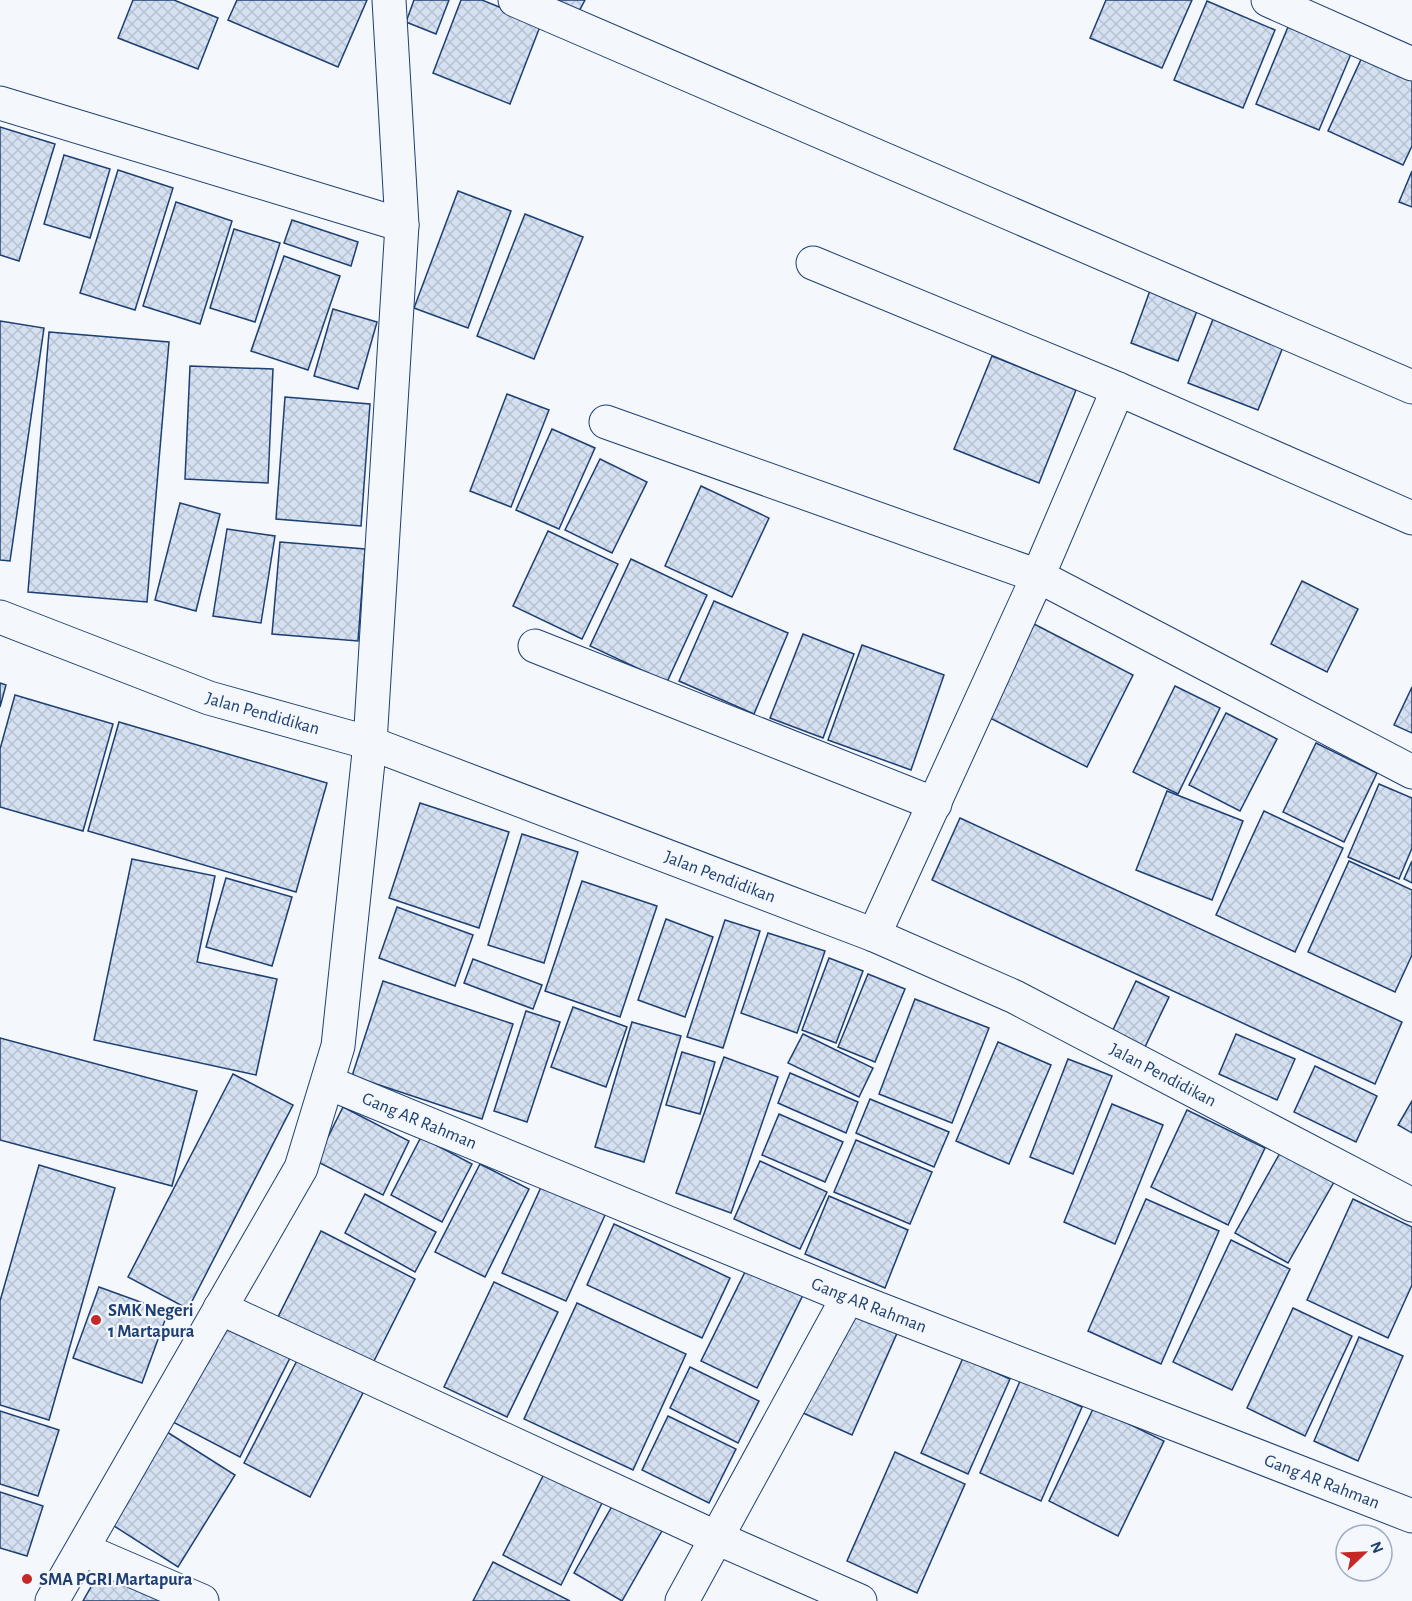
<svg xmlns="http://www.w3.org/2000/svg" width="1412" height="1601" font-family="'Alegreya Sans',sans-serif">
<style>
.building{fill:url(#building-cross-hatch);stroke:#1d3f73;stroke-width:1.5}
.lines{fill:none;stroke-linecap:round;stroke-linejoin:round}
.minor-casing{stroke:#1d3f73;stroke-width:35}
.minor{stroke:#f4f7fb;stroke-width:33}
.poi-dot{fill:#c62828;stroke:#f4f7fb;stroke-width:2}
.labels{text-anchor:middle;stroke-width:4.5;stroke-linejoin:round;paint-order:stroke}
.street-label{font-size:18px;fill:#1d3f73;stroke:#f4f7fb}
.poi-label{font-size:18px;font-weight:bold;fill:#1d3f73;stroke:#f4f7fb;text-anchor:start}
</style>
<defs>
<pattern id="building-cross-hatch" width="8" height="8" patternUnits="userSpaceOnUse" patternTransform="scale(1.5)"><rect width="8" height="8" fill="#d5e0f0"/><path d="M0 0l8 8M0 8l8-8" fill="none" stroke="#b6c1d1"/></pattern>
</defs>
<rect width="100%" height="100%" fill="#f4f7fb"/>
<g class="building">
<path d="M 133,0 L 174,0 L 218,18 L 198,69 L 118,38 Z"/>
<path d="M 237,0 L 367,0 L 338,67 L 228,20 Z"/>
<path d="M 414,0 L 449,0 L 436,34 L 406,22 Z"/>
<path d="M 461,0 L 482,0 L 541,24 L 510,104 L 433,73 Z"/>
<path d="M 542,0 L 585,0 L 576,17 Z"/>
<path d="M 1106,0 L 1192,0 L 1162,68 L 1090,38 Z"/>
<path d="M 1207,1 L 1275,30 L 1243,108 L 1174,80 Z"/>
<path d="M 1288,27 L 1351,54 L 1319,130 L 1256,104 Z"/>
<path d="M 1364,53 L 1412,75 L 1412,146 L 1403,165 L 1328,131 Z"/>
<path d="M 0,127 L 55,144 L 19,261 L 0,255 Z"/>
<path d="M 64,155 L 110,169 L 90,238 L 44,224 Z"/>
<path d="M 118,170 L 173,188 L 135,310 L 80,293 Z"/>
<path d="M 1412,171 L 1412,207 L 1399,202 Z"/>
<path d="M 458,191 L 511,211 L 468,328 L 414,308 Z"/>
<path d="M 176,202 L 232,221 L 200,324 L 143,306 Z"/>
<path d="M 525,214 L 583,237 L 534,359 L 477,336 Z"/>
<path d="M 292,220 L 358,242 L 351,266 L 284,243 Z"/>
<path d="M 234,229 L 280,243 L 255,322 L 210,308 Z"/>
<path d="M 284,256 L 340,276 L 308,370 L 251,351 Z"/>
<path d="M 1152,285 L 1200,303 L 1178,361 L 1131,343 Z"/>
<path d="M 333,309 L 377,322 L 358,389 L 314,376 Z"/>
<path d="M 1217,309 L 1287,337 L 1258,410 L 1188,383 Z"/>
<path d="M 0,321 L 44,328 L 10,561 L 0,560 Z"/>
<path d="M 49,332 L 169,342 L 147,602 L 28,592 Z"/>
<path d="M 992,356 L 1076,390 L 1039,483 L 954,449 Z"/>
<path d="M 190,366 L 273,369 L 268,483 L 185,479 Z"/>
<path d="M 507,394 L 549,410 L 511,507 L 470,491 Z"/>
<path d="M 285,397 L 370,404 L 361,526 L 276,519 Z"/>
<path d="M 552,429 L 595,448 L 559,529 L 516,510 Z"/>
<path d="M 600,459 L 647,482 L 612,553 L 565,530 Z"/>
<path d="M 701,486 L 769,518 L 732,597 L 665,566 Z"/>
<path d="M 180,503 L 220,514 L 196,611 L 155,600 Z"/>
<path d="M 227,529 L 275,536 L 261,623 L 213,616 Z"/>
<path d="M 548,531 L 618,564 L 582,639 L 513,606 Z"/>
<path d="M 280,542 L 365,549 L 358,641 L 272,634 Z"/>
<path d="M 631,559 L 707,595 L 667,682 L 590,646 Z"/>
<path d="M 1302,581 L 1358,609 L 1327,672 L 1271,644 Z"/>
<path d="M 714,601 L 788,633 L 754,714 L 679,681 Z"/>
<path d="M 1034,624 L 1133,675 L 1087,767 L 988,717 Z"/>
<path d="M 803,634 L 854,654 L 823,738 L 770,718 Z"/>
<path d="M 862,645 L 944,675 L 911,770 L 828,740 Z"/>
<path d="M 0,683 L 6,685 L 0,707 Z"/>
<path d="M 1175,686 L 1220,708 L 1178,794 L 1133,772 Z"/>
<path d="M 1412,687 L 1412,733 L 1394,725 Z"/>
<path d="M 15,695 L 113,724 L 83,831 L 0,807 L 0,749 Z"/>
<path d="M 1226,713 L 1277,739 L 1240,811 L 1189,785 Z"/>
<path d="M 119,722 L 327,783 L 296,892 L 88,831 Z"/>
<path d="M 1316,743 L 1377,773 L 1344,842 L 1283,812 Z"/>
<path d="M 1379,784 L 1412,798 L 1412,848 L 1399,879 L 1348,857 Z"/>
<path d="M 1167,791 L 1243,821 L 1212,900 L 1136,870 Z"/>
<path d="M 420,803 L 509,832 L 479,928 L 389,898 Z"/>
<path d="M 1264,811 L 1343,848 L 1295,952 L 1216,915 Z"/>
<path d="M 960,818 L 1402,1022 L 1375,1084 L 932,880 Z"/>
<path d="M 522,834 L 578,852 L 544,963 L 488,945 Z"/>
<path d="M 132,859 L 215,876 L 197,962 L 277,979 L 256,1075 L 94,1040 Z"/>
<path d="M 1349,861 L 1412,890 L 1412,955 L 1395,992 L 1308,952 Z"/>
<path d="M 1412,861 L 1412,883 L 1404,879 Z"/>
<path d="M 226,878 L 292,897 L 272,966 L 206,947 Z"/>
<path d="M 582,881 L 657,906 L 620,1017 L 545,991 Z"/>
<path d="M 397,907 L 473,935 L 455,986 L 379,958 Z"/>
<path d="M 666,919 L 713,937 L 685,1017 L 638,1000 Z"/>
<path d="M 725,920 L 760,931 L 723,1048 L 687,1037 Z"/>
<path d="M 768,933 L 825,951 L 797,1033 L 741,1013 Z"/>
<path d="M 829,958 L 863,971 L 836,1043 L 802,1030 Z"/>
<path d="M 473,959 L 542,985 L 533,1009 L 464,983 Z"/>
<path d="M 868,974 L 905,989 L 875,1062 L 838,1047 Z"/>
<path d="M 383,981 L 513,1024 L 482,1119 L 352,1076 Z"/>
<path d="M 1136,981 L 1169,997 L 1144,1049 L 1111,1034 Z"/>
<path d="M 915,999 L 989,1028 L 952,1123 L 879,1094 Z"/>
<path d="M 573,1007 L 627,1027 L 606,1087 L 551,1067 Z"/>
<path d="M 526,1011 L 560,1022 L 527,1122 L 494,1111 Z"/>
<path d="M 632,1022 L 681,1036 L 644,1162 L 595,1147 Z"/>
<path d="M 803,1034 L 873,1068 L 859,1097 L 788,1063 Z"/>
<path d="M 1236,1034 L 1295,1059 L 1277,1100 L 1219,1074 Z"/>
<path d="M 0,1038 L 197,1091 L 172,1186 L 0,1140 Z"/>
<path d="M 998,1042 L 1051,1065 L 1009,1164 L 956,1141 Z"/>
<path d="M 682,1052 L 715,1062 L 700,1114 L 666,1105 Z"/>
<path d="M 724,1057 L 778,1077 L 731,1213 L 676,1193 Z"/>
<path d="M 1068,1059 L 1112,1076 L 1073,1174 L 1030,1157 Z"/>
<path d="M 1315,1066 L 1377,1096 L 1356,1142 L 1294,1112 Z"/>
<path d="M 790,1073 L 858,1102 L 846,1133 L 778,1103 Z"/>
<path d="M 233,1074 L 293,1105 L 188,1309 L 128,1277 Z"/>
<path d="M 870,1099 L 949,1132 L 934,1167 L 856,1133 Z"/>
<path d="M 1412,1101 L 1412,1133 L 1398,1125 Z"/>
<path d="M 1112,1104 L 1163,1125 L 1115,1244 L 1064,1222 Z"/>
<path d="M 343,1107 L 409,1141 L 383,1195 L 316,1161 Z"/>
<path d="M 1187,1110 L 1265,1148 L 1228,1225 L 1151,1187 Z"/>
<path d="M 779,1114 L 843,1142 L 825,1182 L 762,1155 Z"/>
<path d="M 421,1137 L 472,1164 L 442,1222 L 391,1195 Z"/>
<path d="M 856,1140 L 932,1172 L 910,1224 L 834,1192 Z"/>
<path d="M 1280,1153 L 1334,1182 L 1288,1263 L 1235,1233 Z"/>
<path d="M 760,1161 L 827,1192 L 800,1249 L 734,1219 Z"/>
<path d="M 480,1164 L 529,1189 L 485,1277 L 435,1252 Z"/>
<path d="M 39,1165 L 115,1188 L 49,1420 L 0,1405 L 0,1301 Z"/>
<path d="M 542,1185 L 606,1213 L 566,1301 L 502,1273 Z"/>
<path d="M 365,1194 L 436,1232 L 415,1272 L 345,1233 Z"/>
<path d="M 829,1196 L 908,1230 L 885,1288 L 805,1254 Z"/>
<path d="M 1146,1199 L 1219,1231 L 1161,1364 L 1088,1331 Z"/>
<path d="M 1353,1199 L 1412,1227 L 1412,1285 L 1388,1338 L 1307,1300 Z"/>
<path d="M 614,1224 L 730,1278 L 702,1338 L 587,1285 Z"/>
<path d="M 321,1231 L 415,1279 L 370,1369 L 276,1321 Z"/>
<path d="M 1231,1240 L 1290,1269 L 1232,1390 L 1173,1362 Z"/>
<path d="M 748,1266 L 804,1293 L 757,1388 L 701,1361 Z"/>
<path d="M 494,1282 L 558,1312 L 507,1417 L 444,1387 Z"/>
<path d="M 99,1287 L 168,1312 L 142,1383 L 73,1358 Z"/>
<path d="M 577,1303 L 686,1354 L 633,1470 L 524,1419 Z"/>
<path d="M 848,1308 L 898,1331 L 852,1435 L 801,1412 Z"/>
<path d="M 1293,1308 L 1352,1336 L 1305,1436 L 1247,1408 Z"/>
<path d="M 224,1311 L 295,1348 L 240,1457 L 169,1420 Z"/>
<path d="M 1359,1337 L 1403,1356 L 1358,1461 L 1314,1441 Z"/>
<path d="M 302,1351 L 367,1385 L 310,1497 L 244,1463 Z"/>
<path d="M 963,1358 L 1010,1379 L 968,1474 L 921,1453 Z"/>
<path d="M 690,1367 L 759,1401 L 738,1443 L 670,1408 Z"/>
<path d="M 1021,1379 L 1082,1407 L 1041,1501 L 980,1473 Z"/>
<path d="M 1094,1407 L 1164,1441 L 1118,1536 L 1049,1501 Z"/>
<path d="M 0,1411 L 59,1430 L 38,1496 L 0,1484 Z"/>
<path d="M 668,1416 L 736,1449 L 709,1503 L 642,1470 Z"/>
<path d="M 167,1432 L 235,1475 L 178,1567 L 111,1524 Z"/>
<path d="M 895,1452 L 965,1484 L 917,1593 L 847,1561 Z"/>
<path d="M 545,1472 L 603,1501 L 561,1585 L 503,1555 Z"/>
<path d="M 0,1492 L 43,1506 L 27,1556 L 0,1548 Z"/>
<path d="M 615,1501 L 663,1529 L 622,1601 L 574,1573 Z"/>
<path d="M 493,1562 L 570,1601 L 473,1601 Z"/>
<path d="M 104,1564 L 169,1601 L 83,1601 Z"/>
</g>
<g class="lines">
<defs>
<g id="minor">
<path d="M 515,0 L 1412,387"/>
<path d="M 1268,0 L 1412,64"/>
<path d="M 0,103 L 402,225"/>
<path d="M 813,263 L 1118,389"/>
<path d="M 606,422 L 1038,576 L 1412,772"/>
<path id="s1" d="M 0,617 L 209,698 L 370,743 L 874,935 L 1015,997 L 1412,1205"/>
<path d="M 535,646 L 935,804"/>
<path d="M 874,935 L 1038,576 L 1118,389 L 1412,518"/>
<path id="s2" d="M 329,1083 L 848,1297 L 1412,1516"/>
<path d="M 220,1308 L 717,1538 L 860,1601"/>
<path d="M 84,1550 L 202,1601"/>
<path d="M 52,1601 L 301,1168 L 338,1046 L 370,743 L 402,225 L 389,0"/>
<path d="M 682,1601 L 848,1297"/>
</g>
</defs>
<use href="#minor" class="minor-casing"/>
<use href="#minor" class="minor"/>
</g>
<g class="poi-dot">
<circle cx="96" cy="1320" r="6"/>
<circle cx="27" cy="1579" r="6"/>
</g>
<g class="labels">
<g class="street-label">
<text dy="6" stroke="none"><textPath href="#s1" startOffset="280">Jalan Pendidikan</textPath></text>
<text dy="6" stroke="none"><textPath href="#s1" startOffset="766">Jalan Pendidikan</textPath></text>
<text dy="6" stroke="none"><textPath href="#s1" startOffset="1252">Jalan Pendidikan</textPath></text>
<text dy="6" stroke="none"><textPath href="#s2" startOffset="98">Gang AR Rahman</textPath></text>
<text dy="6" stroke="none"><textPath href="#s2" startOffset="584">Gang AR Rahman</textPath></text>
<text dy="6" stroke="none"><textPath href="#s2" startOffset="1070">Gang AR Rahman</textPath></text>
</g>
<g class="poi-label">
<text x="108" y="1316">SMK Negeri<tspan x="108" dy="21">1 Martapura</tspan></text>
<text x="39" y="1585">SMA PGRI Martapura</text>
</g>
</g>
<g transform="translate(1364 1553) rotate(67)"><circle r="28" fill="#f4f7fb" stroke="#9eadc5" stroke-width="1.5"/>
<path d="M0-4.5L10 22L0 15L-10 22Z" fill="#c62828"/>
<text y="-9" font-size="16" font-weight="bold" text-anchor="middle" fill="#1d3f73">N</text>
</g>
</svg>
